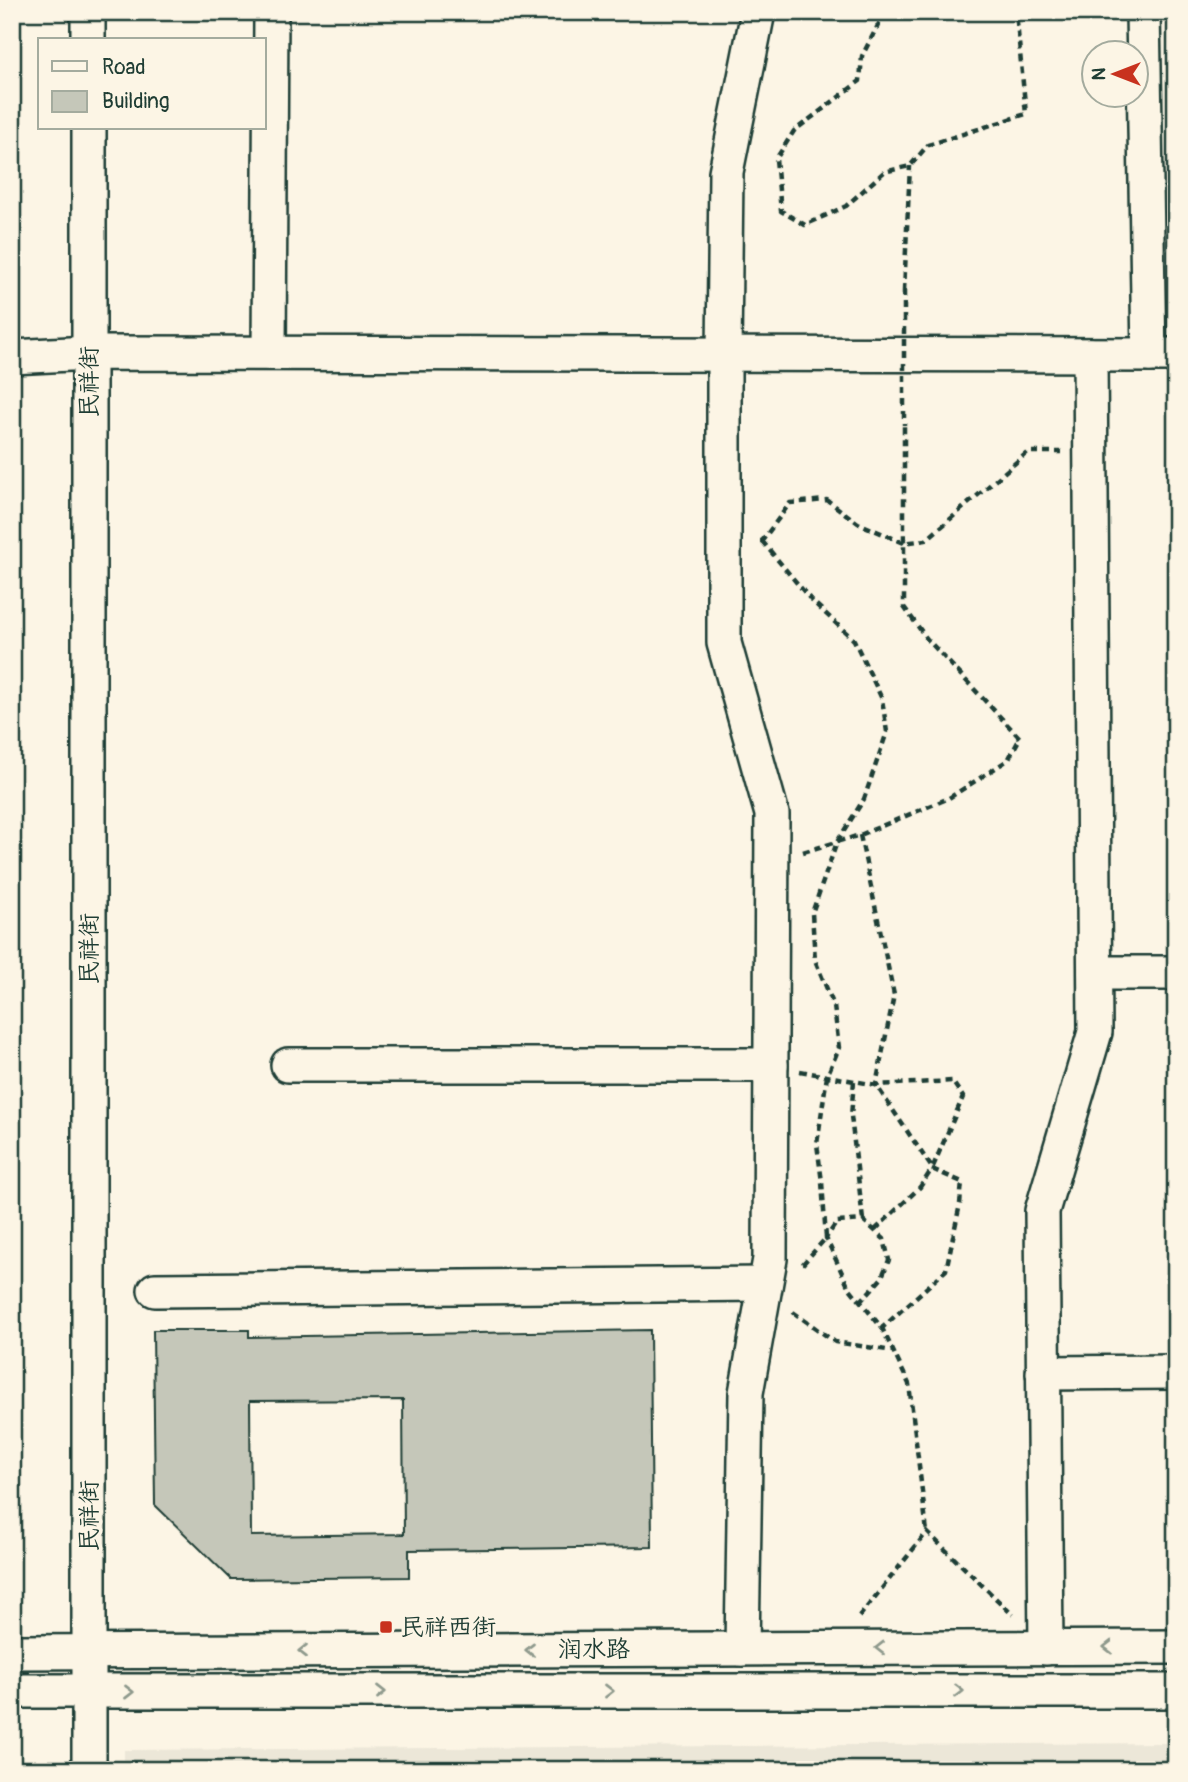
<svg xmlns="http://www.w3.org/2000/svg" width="1188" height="1782" font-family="Pangolin,'LXGW WenKai TC',sans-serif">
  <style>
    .built { fill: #ece7d8 }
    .building { fill: #c5c7b9; stroke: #1f3d34; stroke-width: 2; fill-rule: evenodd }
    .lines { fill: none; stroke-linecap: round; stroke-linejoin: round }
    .minor-casing { stroke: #1f3d34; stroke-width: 38 }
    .path { stroke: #1f3d34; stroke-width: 4.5; stroke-dasharray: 7 5; stroke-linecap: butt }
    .minor { stroke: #fcf5e5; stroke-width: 33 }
    .path-bridge { stroke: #1f3d34; stroke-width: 4.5; stroke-dasharray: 7 5; stroke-linecap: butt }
    .oneway { stroke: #8e998c }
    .poi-dot { fill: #c8321e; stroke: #fcf5e5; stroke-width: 2.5 }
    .labels { text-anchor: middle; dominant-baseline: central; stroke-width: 7; stroke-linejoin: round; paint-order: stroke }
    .street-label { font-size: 24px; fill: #1f3d34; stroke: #fcf5e5 }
    .poi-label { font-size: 24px; fill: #1f3d34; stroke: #fcf5e5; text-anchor: start }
  </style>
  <rect width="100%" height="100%" fill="#fcf5e5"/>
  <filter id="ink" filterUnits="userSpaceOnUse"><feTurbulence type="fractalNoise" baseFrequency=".0143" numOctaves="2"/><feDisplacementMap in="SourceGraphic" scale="14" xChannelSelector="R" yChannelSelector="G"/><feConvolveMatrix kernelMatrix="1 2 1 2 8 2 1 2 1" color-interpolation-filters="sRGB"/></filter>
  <g filter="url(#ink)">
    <polygon class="built" points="1176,1743 1176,1770 124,1770 124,1750"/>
    <path class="building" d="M153,1330H249V1337L650,1330L652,1547L409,1550V1577L231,1579L155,1505ZM403,1400L404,1534L251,1536L250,1401Z"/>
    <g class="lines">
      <g class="minor-casing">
        <g id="minor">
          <polyline points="88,12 88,40"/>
          <polyline points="1143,12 1149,355"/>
          <polyline points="89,128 89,1770"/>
          <polyline points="269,353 271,12"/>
          <polyline points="12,357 89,353 1176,355"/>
          <polyline points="1095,973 1176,973"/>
          <polyline points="288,1065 771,1065"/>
          <polyline points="155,1290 765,1284"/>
          <polyline points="1043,1373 1176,1372"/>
          <polyline points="1046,1648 1042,1211 1095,1032 1090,355"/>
          <polyline points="742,1649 746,1393 770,1259 772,814 724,643 724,354 726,172 758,12"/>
          <polyline points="12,1652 1176,1647"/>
          <polyline points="12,1691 1176,1691"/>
        </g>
      </g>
      <g class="path">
        <polyline points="885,12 862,56 860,81 794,131 776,159 781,211 805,225 846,206 884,172 910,166 928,145 1026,114 1016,12"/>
        <polyline points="904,291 910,166"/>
        <polyline points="760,541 762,541 790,503 827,500 858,523 904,543 926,540 1028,452 1062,452"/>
        <polyline points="762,541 811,600 854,640 882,699 887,732 864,799 837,842 812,913 815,960 834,1006 839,1048 827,1076 817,1144 822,1182 826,1238 801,1266"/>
        <polyline points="860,835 894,995 876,1085 952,1081 963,1097 932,1169"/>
        <polyline points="803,852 860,835 949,798 1008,760 1020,738 927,639 904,607 904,425"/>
        <polyline points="800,1071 876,1085 932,1168"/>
        <polyline points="854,1081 851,1116 863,1220"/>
        <polyline points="875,1230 920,1187 932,1169 962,1182 960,1204 946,1270 882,1328"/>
        <polyline points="860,1302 881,1279 889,1260 884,1239 863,1220 837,1222 826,1238 848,1286 882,1328 909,1384 927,1532"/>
        <polyline points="793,1312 835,1342 893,1351"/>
        <polyline points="859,1617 927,1532 1013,1615"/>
      </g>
      <use href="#minor" class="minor"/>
      <polyline class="path-bridge" points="904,291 904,425"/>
    </g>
    <defs><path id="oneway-chevron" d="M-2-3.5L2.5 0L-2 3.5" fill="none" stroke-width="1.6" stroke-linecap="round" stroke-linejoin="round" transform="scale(1.75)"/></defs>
    <g class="oneway">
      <use href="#oneway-chevron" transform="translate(1108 1647) rotate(180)"/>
      <use href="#oneway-chevron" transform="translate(880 1648) rotate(180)"/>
      <use href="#oneway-chevron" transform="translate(530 1650) rotate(180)"/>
      <use href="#oneway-chevron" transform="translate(303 1651) rotate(180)"/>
      <use href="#oneway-chevron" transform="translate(609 1691)"/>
      <use href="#oneway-chevron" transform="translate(959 1691)"/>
      <use href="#oneway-chevron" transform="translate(129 1692)"/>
      <use href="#oneway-chevron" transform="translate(381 1692)"/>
    </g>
  </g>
  <rect class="poi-dot" x="379" y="1620" width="14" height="14" rx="3.5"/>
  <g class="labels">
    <g class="street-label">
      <text transform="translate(89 382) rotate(-90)">民祥街</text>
      <text transform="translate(89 949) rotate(-90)">民祥街</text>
      <text transform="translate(89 1516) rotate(-90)">民祥街</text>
      <text x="594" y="1649">润水路</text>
    </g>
    <g class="poi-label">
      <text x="400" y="1627">民祥西街</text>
    </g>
  </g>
  <rect width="1188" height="1782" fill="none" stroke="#fcf5e5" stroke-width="42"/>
  <rect x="21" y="21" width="1146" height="1740" fill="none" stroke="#1f3d34" stroke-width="2.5" filter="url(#ink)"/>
  <rect x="38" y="38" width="228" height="91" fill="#fcf5e5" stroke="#a4ab9e" stroke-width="2"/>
  <rect x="52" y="61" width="35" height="10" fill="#fcf5e5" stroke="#a4ab9e" stroke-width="2"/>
  <text x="102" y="74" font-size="21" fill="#1f3d34">Road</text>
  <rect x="52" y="91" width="35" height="21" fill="#c5c7b9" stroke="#a4ab9e" stroke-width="2"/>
  <text x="102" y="108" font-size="21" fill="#1f3d34">Building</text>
  <g transform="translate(1115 74) rotate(270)"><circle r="33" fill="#fcf5e5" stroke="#a4ab9e" stroke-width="2"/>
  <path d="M0-5L12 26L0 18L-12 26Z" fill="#c8321e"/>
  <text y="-10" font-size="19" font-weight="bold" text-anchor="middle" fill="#1f3d34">N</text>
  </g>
</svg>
